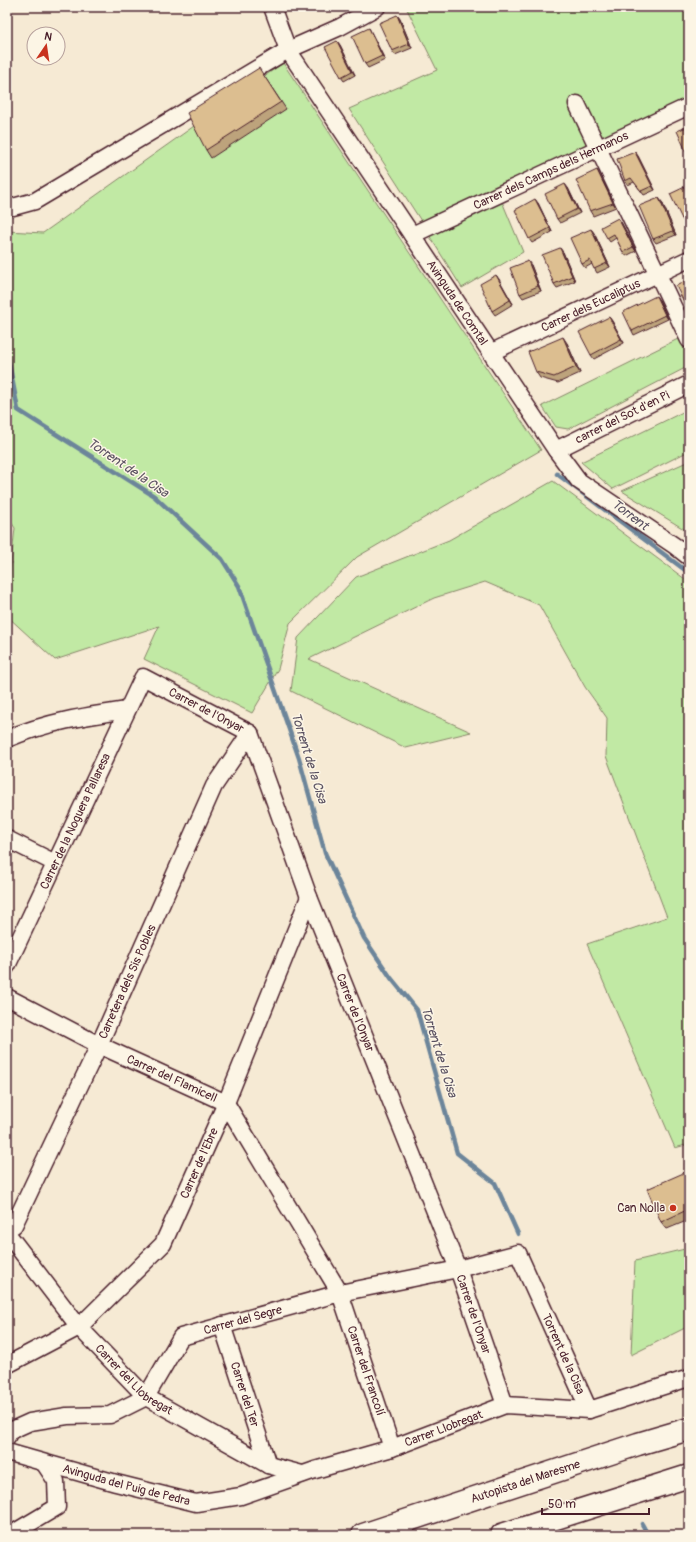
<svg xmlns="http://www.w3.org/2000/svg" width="696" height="1542" font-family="Pangolin,sans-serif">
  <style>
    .green { fill: #c1e9a4; stroke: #868468 }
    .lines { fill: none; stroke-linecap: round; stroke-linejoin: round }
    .stream { stroke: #6c859a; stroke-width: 4.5 }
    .street-casing { stroke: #4a1f2b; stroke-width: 19 }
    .highway-casing { stroke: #4a1f2b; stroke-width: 25 }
    .street { stroke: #fcf5e5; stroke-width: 16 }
    .highway { stroke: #fcf5e5; stroke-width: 22 }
    .wall { fill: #bda37c; stroke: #4a1f2b }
    .shaded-wall { fill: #9a8565; stroke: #4a1f2b }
    .building { fill: #dcbe90; stroke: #4a1f2b }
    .poi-dot { fill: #c8321e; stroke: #fcf5e5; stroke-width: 1.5 }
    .labels { text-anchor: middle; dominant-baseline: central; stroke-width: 3; stroke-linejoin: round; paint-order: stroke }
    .street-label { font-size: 12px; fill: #4a1f2b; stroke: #fcf5e5 }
    .poi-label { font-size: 12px; fill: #4a1f2b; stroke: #fcf5e5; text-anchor: end }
    .water-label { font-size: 13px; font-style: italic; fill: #5b5262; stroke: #fcf5e5 }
  </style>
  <rect width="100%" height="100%" fill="#f6ead4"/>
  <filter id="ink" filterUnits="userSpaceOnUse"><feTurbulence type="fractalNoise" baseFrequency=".025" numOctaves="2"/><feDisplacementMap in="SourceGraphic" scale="8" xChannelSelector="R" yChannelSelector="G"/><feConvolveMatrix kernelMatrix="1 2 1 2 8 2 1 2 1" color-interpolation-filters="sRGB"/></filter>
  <g filter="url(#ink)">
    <g class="green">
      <polygon points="406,7 468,7 469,11 480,7 689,7 689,98 423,224 349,109 437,70"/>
      <polygon points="283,63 541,450 357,557 290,623 278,669 252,713 144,659 159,626 55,660 7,616 7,599 15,528 7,516 7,231 43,233"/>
      <polygon points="501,199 523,252 462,288 427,232"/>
      <polygon points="682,337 689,351 689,366 568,429 556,427 542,406"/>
      <polygon points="689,409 689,451 613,489 581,462"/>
      <polygon points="689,461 689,530 687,531 622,491"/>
      <polygon points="553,481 689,582 689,1144 675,1148 587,944 667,917 606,756 607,718 585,687 539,605 485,582 434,598 309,659 471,732 406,748 291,691 298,638 356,577 449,540"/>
      <polygon points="689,1248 689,1326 631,1355 635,1261"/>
    </g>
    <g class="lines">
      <g class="stream">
        <polyline points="7,352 18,410 154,496 222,559 239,586 299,758 325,853 364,938 391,978 417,1010 457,1153 495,1183 518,1234"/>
        <polyline points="557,474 689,573"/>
        <polyline points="642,1524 648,1535"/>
      </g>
      <g class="street-casing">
        <g id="street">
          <path id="s1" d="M272,7L288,50L556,450L579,481L675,546L689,557"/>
          <polyline points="577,104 689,340"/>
          <polyline points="7,206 13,207 35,201 288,50 340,27 377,7"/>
          <path id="s2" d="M412,235L689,106"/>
          <path id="s3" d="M492,352L689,259"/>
          <path id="s4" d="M556,450L689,384"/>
          <path d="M7,739C46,722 86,716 127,710"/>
          <polyline points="7,839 55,863"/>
          <path id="s5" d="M7,966L143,677L250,733L309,897L458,1269L505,1405"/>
          <path id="s6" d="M7,997L99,1045L226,1103L340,1293L392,1448"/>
          <path id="s7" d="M7,1230L14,1225L99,1045L214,786L250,733"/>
          <path id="s8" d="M7,1233L79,1327L146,1397L268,1465L302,1474"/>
          <path id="s9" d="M222,1325L268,1465"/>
          <path id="s10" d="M7,1365L79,1327L163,1244L226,1103L309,897"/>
          <path id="s11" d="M7,1437L10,1431L30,1422L67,1416L110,1415L146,1397L181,1337L340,1293L458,1269L518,1253L589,1410"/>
          <path id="s12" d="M7,1452L116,1483L196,1503L241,1496L315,1470L392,1448L505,1405L589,1410L689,1378"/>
          <polyline points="10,1535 57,1507 56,1481 44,1463"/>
        </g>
      </g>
      <g class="highway-casing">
        <g id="highway">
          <path id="s13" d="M363,1535L638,1444L689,1429"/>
          <polyline points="502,1535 689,1476"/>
        </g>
      </g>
      <use href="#street" class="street"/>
      <use href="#highway" class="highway"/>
    </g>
    <g class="wall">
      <polygon points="397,15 400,19 412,48 395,55 392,51"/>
      <polygon points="371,32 385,60 368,68 365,64"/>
      <polygon points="337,41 340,45 355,75 344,81 341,77"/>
      <polygon points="264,76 286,109 211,158 206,150"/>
      <polygon points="635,152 638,156 655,190 644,195 634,182 628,185 625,181"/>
      <polygon points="597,170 599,174 616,207 593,216 590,211"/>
      <polygon points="689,185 689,221 685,223 682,219"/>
      <polygon points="568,188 580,213 560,223 557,219"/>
      <polygon points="662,202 676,235 656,243 653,239"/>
      <polygon points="538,203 552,232 532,243 529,239"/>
      <polygon points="621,222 636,251 626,256 623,252 616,238 610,242 607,238"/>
      <polygon points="591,229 594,233 610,267 597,273 592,264 585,268 582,264"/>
      <polygon points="563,252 575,281 557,288 554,284"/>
      <polygon points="531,265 541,291 523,298 520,294"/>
      <polygon points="496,275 513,304 495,315 492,311"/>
      <polygon points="659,300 668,319 634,335 632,331"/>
      <polygon points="609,317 612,321 624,343 594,359 591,355"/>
      <polygon points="567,343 580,373 558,383 540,378 536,372"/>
      <polygon points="689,1162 689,1220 667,1229 661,1222 688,1171"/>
    </g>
    <g class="shaded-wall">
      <polygon points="397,15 400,19 412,48 409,44"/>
      <polygon points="369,28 385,60 382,56"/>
      <polygon points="337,41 340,45 355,75 352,71"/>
      <polygon points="635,152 638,156 655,190 652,186"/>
      <polygon points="597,170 599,174 616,207 613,203"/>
      <polygon points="565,184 568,188 580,213 577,209"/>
      <polygon points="659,198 662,202 676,235 673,231"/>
      <polygon points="535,199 538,203 552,232 550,228"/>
      <polygon points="618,218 621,222 636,251 633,247"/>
      <polygon points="591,229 594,233 610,267 607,263"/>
      <polygon points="560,248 563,252 575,281 572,276"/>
      <polygon points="528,261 531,265 541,291 538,286"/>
      <polygon points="496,275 499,279 513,304 510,300"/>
      <polygon points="656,296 659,300 668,319 665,315"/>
      <polygon points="609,317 612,321 624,343 621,339"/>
      <polygon points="563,337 567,343 580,373 576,367"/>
    </g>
    <g class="building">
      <polygon points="397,15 409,44 392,51 379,23"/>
      <polygon points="369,28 382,56 365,64 352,36"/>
      <polygon points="337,41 352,71 341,77 325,47"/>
      <polygon points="259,68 281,102 206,150 187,113"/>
      <polygon points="689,126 689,158 677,131"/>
      <polygon points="635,152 652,186 641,191 631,178 625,181 617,159"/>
      <polygon points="597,170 613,203 590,211 576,180"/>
      <polygon points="565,184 577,209 557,219 545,194"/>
      <polygon points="689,185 689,215 682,219 670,194"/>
      <polygon points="659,198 673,231 653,239 639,206"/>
      <polygon points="535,199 550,228 529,239 515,210"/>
      <polygon points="618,218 633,247 623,252 614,234 607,238 601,227"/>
      <polygon points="591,229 607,263 594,269 590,260 582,264 570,238"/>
      <polygon points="560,248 572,276 554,284 542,255"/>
      <polygon points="528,261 538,286 520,294 510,268"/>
      <polygon points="496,275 510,300 492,311 480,284"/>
      <polygon points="689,279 689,309 688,310 676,286"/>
      <polygon points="656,296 665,315 632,331 623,312"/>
      <polygon points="609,317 621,339 591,355 579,332"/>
      <polygon points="563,337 576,367 554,377 536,372 528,352"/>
      <polygon points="689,1162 689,1209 661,1222 647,1189 688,1171 685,1164"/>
    </g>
  </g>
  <circle class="poi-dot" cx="673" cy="1208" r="4"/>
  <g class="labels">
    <g class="street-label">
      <text stroke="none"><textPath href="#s2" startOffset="153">Carrer dels Camps dels Hermanos</textPath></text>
      <text stroke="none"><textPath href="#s1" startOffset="350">Avinguda de Comtal</textPath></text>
      <text stroke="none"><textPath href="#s3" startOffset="109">Carrer dels Eucaliptus</textPath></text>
      <text stroke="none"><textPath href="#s4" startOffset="74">carrer del Sot d'en Pi</textPath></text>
      <text stroke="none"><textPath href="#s5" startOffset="391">Carrer de l'Onyar</textPath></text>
      <text stroke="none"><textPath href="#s5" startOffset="160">Carrer de la Noguera Pallaresa</textPath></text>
      <text stroke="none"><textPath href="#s7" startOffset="277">Carretera dels Sis Pobles</textPath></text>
      <text stroke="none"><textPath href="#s5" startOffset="739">Carrer de l'Onyar</textPath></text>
      <text stroke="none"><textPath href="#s6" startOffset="184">Carrer del Flamicell</textPath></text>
      <text stroke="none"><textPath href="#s10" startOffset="288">Carrer de l'Ebre</textPath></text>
      <text stroke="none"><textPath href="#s5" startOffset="1063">Carrer de l'Onyar</textPath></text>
      <text stroke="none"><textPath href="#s11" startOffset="283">Carrer del Segre</textPath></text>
      <text stroke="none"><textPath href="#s11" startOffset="677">Torrent de la Cisa</textPath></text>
      <text stroke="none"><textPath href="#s6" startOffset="547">Carrer del Francolí</textPath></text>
      <text stroke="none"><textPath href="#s8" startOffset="195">Carrer del Llobregat</textPath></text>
      <text stroke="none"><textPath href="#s9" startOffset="73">Carrer del Ter</textPath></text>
      <text stroke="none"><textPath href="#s12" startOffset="455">Carrer Llobregat</textPath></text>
      <text stroke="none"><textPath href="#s13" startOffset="171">Autopista del Maresme</textPath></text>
      <text stroke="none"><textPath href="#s12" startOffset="124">Avinguda del Puig de Pedra</textPath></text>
    </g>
    <g class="poi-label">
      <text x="665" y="1208">Can Nolla</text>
    </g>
    <g class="water-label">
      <text transform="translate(128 468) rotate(34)">Torrent de la Cisa</text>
      <text transform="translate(630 515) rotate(37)">Torrent</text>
      <text transform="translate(309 758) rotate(73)">Torrent de la Cisa</text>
      <text transform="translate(439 1052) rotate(73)">Torrent de la Cisa</text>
    </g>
  </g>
  <rect width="696" height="1542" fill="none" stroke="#fcf5e5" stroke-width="24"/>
  <rect x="12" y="12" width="672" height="1518" fill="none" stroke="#4a1f2b" stroke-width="1.5" filter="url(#ink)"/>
  <g transform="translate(46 46) rotate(13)"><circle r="19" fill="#fcf5e5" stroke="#b59f9b"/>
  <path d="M0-3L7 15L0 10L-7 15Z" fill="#c8321e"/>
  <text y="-6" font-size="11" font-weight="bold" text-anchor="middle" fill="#4a1f2b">N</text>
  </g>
  <path d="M542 1508v6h107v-6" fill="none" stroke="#4a1f2b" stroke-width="2"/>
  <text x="548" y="1508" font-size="12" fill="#4a1f2b" stroke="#fcf5e5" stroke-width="3" paint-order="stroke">50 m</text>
</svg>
